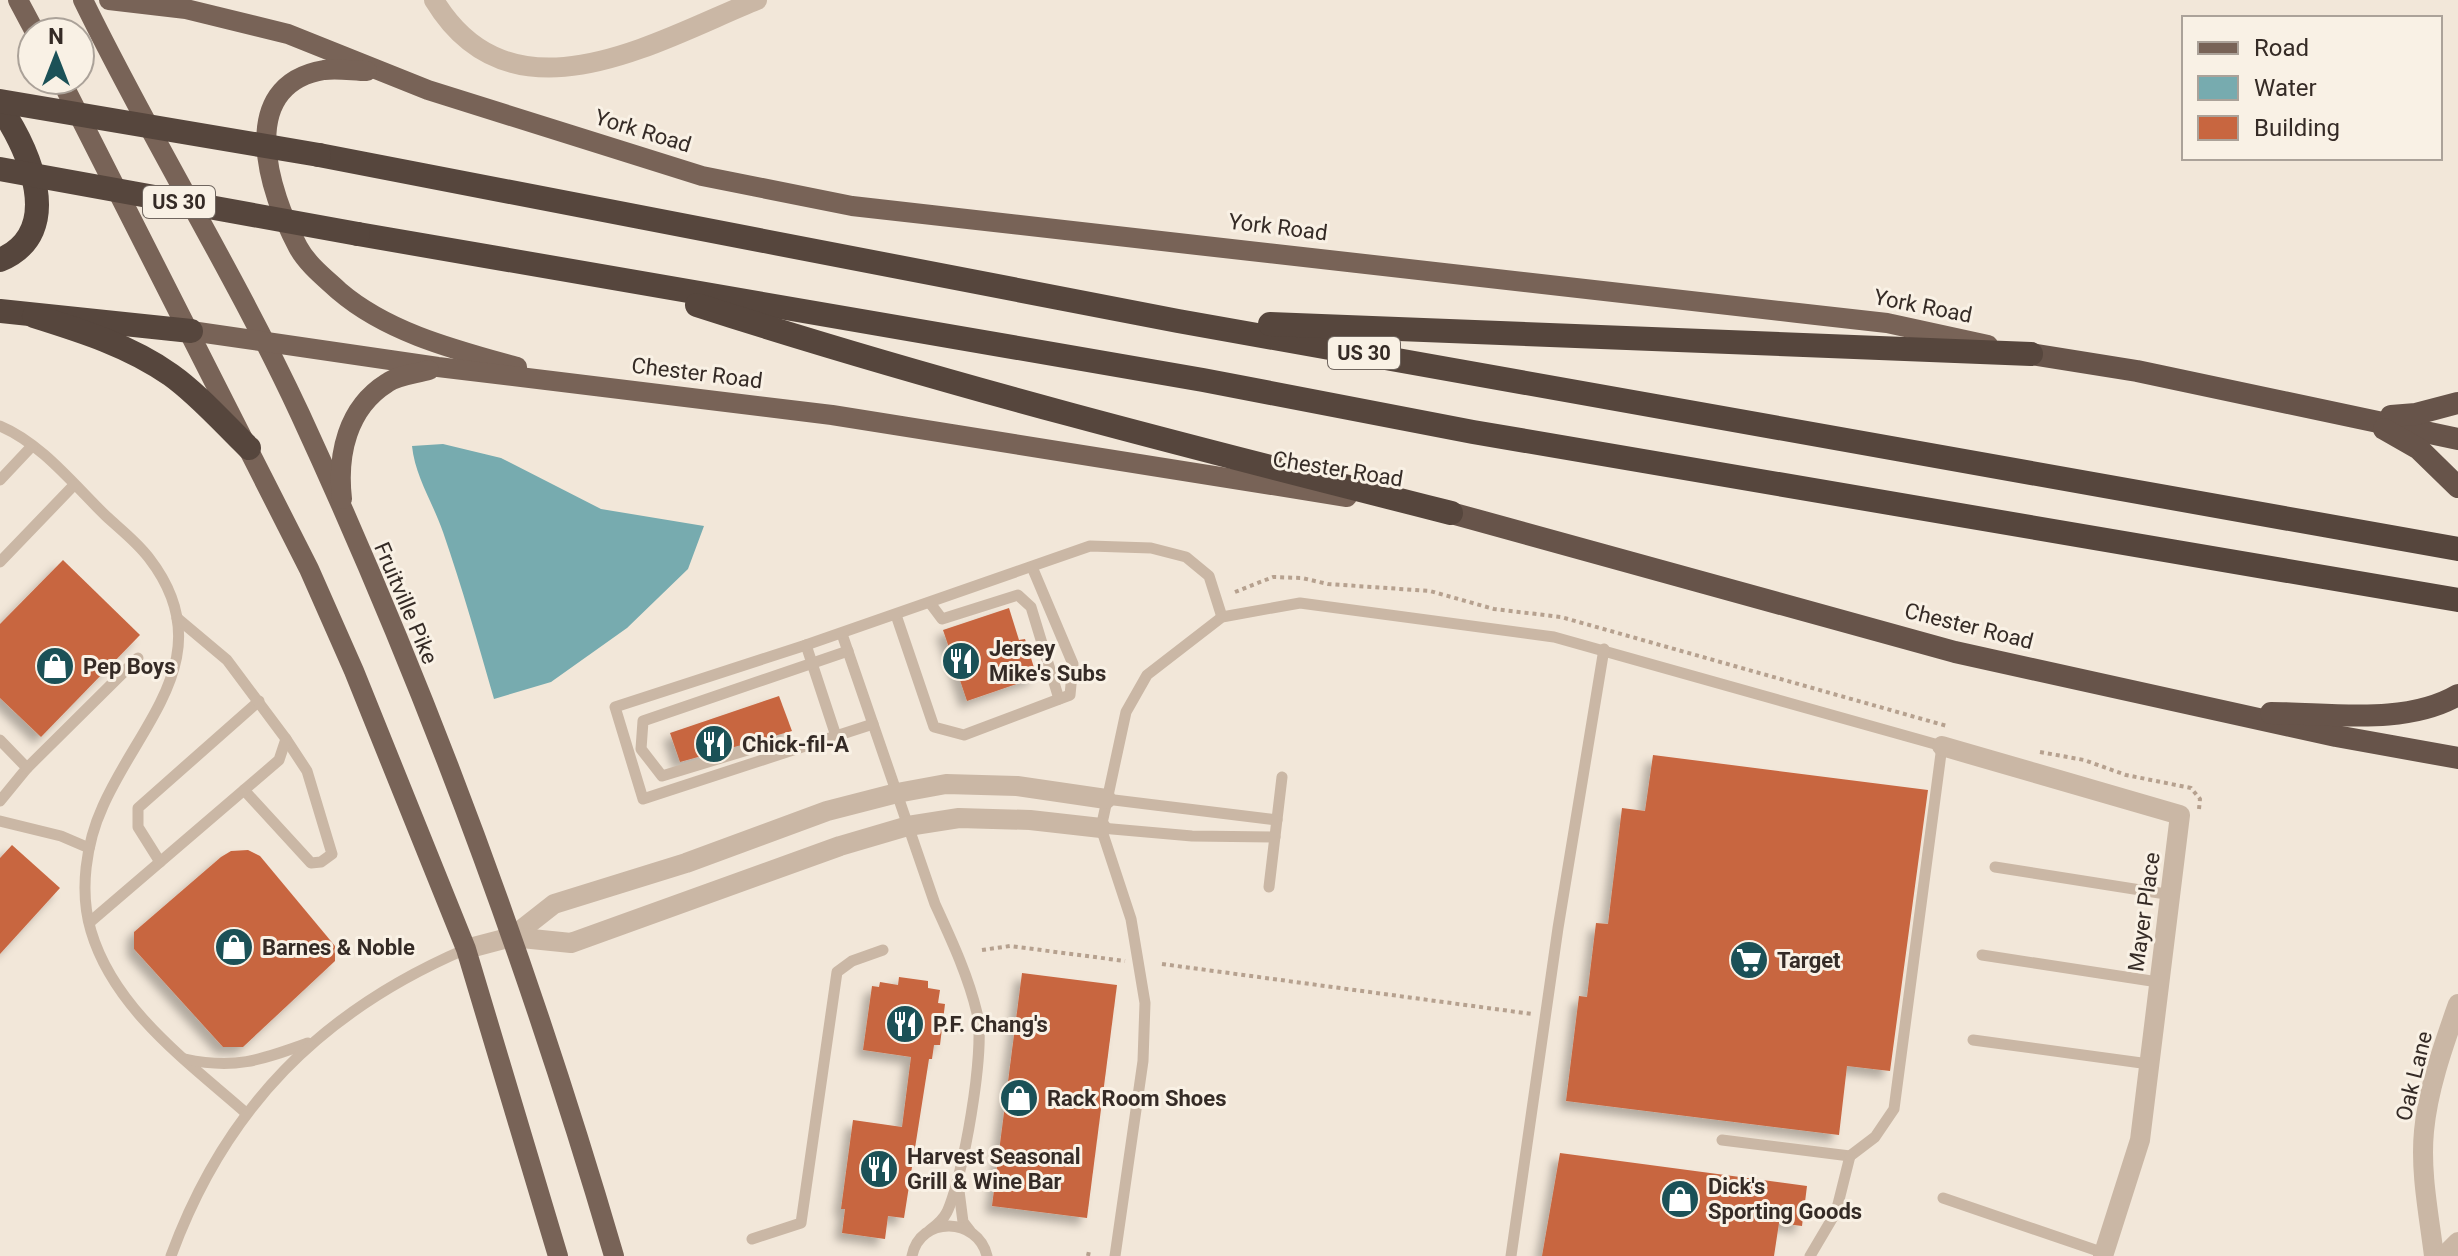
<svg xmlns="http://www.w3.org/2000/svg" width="2458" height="1256" font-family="Roboto,sans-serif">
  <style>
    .water { fill: #77abaf }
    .building { fill: #c86640; filter: url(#shadow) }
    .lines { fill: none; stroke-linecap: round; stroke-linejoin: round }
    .path { stroke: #b6a18f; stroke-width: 4; stroke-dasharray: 4 4; stroke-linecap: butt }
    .service { stroke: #cab7a5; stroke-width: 11 }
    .minor { stroke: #cab7a5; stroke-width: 20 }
    .primary { stroke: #786357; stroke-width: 20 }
    .trunk { stroke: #67544a; stroke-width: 22 }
    .motorway { stroke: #56463d; stroke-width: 24 }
    .motorway-bridge { stroke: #56463d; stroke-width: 24 }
    .labels { text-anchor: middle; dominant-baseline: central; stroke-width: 6; stroke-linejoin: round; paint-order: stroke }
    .shield { fill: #f9f1e5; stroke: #70665f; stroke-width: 2 }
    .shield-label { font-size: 20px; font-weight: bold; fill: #352b26 }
    .street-label { font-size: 22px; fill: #352b26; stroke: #f9f1e5 }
    .poi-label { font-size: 22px; font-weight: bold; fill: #352b26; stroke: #f9f1e5; text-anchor: start }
  </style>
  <defs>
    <filter id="shadow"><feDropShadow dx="-7" dy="7" stdDeviation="4" flood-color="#0004"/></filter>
  </defs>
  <rect width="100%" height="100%" fill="#f2e7d9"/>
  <path class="water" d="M443,444L501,458L601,509L704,526L688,569L627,628L551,682L494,699C478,643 462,587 443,532C433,503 415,476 412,446Z"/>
  <g class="building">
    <polygon points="63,560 140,635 41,737 0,698 0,624"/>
    <polygon points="1009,608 1019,640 1025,639 1037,677 967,701 943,630"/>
    <polygon points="779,696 792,731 680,762 670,733"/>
    <polygon points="1653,755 1928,790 1890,1071 1847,1066 1839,1135 1566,1101 1579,996 1587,997 1596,923 1608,924 1622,808 1645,811"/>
    <polygon points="12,845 60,888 0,954 0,858"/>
    <polygon points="248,850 260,856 335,946 335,961 243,1047 223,1047 134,949 134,932 221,857 231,851"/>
    <polygon points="1022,973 1117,985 1087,1218 992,1206"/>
    <polygon points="899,977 928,981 928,988 940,990 938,1003 945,1004 940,1045 934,1045 932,1059 929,1059 904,1218 888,1216 885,1239 842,1233 845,1209 841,1209 853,1120 902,1127 911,1057 863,1050 872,986 879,987 880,982 898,985"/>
    <polygon points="1560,1153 1807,1186 1802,1226 1779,1223 1774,1256 1542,1256"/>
  </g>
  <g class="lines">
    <g class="path">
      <polyline points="1235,592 1273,577 1302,578 1328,584 1430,591 1494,609 1561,617 1947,726"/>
      <polyline points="2040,752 2084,760 2126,775 2191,788 2200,799 2199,809"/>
      <polyline points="982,950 1010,946 1125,961"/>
      <polyline points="1162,964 1532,1014"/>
      <polyline points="1088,1256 1089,1251"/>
    </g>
    <g class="service">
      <path d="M0,426C41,443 74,485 106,516C120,529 137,542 149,558C223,654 140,722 103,806C86,843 79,891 91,931C114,1009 188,1062 246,1113"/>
      <polyline points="0,480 32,446"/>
      <polyline points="0,562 74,485"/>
      <polyline points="930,603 942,619 1018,595 1031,607 1059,699"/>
      <polyline points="896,615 934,727 964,735 1070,695 1073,664 1032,567"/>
      <path d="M842,634L935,904C951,939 968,975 977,1013C986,1049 963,1178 947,1212C943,1220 937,1225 930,1230"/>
      <polygon points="806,645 836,736 643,799 615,707"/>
      <polyline points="806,645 1090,546 1151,548 1186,557 1209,576 1222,617"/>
      <polyline points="836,736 873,724"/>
      <polyline points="0,740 27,768 0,801"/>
      <polyline points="796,745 767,744 662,776 641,749 643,721 848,651"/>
      <polyline points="27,768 138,658"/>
      <polyline points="244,790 311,863 321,862 332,854 307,771 286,739"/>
      <polyline points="1106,799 1277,820"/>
      <polyline points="0,821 61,836 89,848"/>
      <polyline points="1101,828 1192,836 1275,837"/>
      <polyline points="160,862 138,827 138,808 259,701"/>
      <polyline points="1995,867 2172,895"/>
      <polyline points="1269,887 1282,777"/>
      <polyline points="90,922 279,760 286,739 227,660 177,618"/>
      <polyline points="1982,955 2158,982"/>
      <polyline points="1973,1040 2149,1064"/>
      <path d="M185,1059C235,1070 261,1060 308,1043"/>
      <polyline points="1722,1140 1850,1156 1836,1212 1810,1256"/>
      <polyline points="958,1183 963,1222 970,1231"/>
      <polyline points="1943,1198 2104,1253"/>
      <polyline points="752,1239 801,1223 837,972 852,961 883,950"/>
      <path d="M171,1256C225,1108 321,1011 466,949"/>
      <path d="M912,1256C920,1215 978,1217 987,1256"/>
      <polyline points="1115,1256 1143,1061 1145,1003 1131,919 1101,828 1126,712 1147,675 1222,617 1300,603 1554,637 1942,746 1894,1109 1875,1137 1850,1156"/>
      <polyline points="1511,1256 1558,928 1604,649"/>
    </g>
    <g class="minor">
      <path d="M434,0C512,129 656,41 757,0"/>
      <polyline points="1942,746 2180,815 2140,1140 2103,1256"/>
      <polyline points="512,937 554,904 686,863 827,811 897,793 946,784 1017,786 1106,799"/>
      <polyline points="466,949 512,937 571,943 840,846 908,826 959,818 1030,820 1101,828"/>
      <path d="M2434,1256C2429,1215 2420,1172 2424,1131C2428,1088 2444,1044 2458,1004"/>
      <polyline points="2444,1256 2458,1242"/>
    </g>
    <g class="primary">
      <polyline points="18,0 35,32"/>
      <path d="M83,0C151,140 234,272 300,414C425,685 530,969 614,1256"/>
      <polyline points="109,0 186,9 288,34 428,90 702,176 852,206 1798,313 1887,323 1988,345"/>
      <path d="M367,71C354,71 338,68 324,70C234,85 269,193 298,247C307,264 325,278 339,291C388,333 456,350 517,367"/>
      <polyline points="61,80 309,569 354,671 466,949 558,1256"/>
      <polyline points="191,331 438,367 832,415 1347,497"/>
      <path d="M342,499C337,455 347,408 387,383C398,375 416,374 429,370"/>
    </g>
    <g class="trunk">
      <polyline points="2031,354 2137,371 2458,439"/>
      <polyline points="2391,416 2416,414 2458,403"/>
      <polyline points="2384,429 2419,449 2458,487"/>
      <polyline points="1451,513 1955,652 2336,736 2458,758"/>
      <path d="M2271,713C2330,713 2405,726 2458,695"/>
    </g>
    <g class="motorway">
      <path d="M0,107C28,149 67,232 0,260"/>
      <polyline points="319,155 1178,321 2458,549"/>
      <polyline points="358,234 1203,380 1473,432 2458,600"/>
      <path d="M697,305C945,385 1198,449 1451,513"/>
      <polyline points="0,311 191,331"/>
      <path d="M34,316C82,331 130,346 171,375C199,395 224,424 249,448"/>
      <polyline points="1270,324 2031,354"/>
    </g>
    <g class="motorway-bridge">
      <polyline points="0,101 319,155"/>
      <polyline points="0,169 358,234"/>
    </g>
  </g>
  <defs>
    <g id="restaurant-disc" transform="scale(2)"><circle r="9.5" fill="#1b5157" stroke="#f9f1e5"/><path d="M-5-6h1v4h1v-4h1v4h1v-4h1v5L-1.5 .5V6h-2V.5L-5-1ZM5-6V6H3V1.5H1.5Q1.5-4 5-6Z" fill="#fff"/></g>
    <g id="shop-disc" transform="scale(2)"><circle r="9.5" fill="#1b5157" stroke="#f9f1e5"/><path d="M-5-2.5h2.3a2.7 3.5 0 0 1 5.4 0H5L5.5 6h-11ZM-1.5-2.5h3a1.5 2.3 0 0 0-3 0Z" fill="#fff"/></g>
    <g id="supermarket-disc" transform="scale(2)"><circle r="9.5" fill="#1b5157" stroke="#f9f1e5"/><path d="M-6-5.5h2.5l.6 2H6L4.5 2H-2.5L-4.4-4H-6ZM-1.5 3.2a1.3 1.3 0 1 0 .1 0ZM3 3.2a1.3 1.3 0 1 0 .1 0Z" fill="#fff"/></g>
  </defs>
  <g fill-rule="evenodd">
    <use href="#restaurant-disc" x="961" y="661"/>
    <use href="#shop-disc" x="55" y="666"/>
    <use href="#restaurant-disc" x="714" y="744"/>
    <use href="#shop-disc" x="234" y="947"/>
    <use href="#supermarket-disc" x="1749" y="960"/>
    <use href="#restaurant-disc" x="905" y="1024"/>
    <use href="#shop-disc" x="1019" y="1098"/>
    <use href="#restaurant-disc" x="879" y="1169"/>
    <use href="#shop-disc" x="1680" y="1199"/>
  </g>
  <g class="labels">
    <g class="shield">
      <rect x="143" y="186" width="72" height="32" rx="6"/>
      <rect x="1328" y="337" width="72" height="32" rx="6"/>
    </g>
    <g class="shield-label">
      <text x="179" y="202">US 30</text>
      <text x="1364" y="353">US 30</text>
    </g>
    <g class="street-label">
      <text transform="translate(643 131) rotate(17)">York Road</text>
      <text transform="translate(1278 227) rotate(7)">York Road</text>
      <text transform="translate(1923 306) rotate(11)">York Road</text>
      <text transform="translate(697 373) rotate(7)">Chester Road</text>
      <text transform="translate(1338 469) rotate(9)">Chester Road</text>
      <text transform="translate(406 603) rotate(67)">Fruitville Pike</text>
      <text transform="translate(1969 626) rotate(14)">Chester Road</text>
      <text transform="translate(2144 912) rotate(-82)">Mayer Place</text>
      <text transform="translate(2414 1076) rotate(-76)">Oak Lane</text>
    </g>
    <g class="poi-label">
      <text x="989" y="648">Jersey<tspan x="989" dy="25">Mike's Subs</tspan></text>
      <text x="83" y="666">Pep Boys</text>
      <text x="742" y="744">Chick-fil-A</text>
      <text x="262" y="947">Barnes &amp; Noble</text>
      <text x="1777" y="960">Target</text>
      <text x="933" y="1024">P.F. Chang's</text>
      <text x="1047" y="1098">Rack Room Shoes</text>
      <text x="907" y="1156">Harvest Seasonal<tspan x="907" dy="25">Grill &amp; Wine Bar</tspan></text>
      <text x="1708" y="1186">Dick's<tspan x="1708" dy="25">Sporting Goods</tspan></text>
    </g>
  </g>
  <rect x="2182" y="16" width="260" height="144" fill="#f9f1e5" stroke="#aba299" stroke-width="2"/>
  <rect x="2198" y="42" width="40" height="12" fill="#786357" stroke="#aba299" stroke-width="2"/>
  <text x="2254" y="56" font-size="24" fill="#352b26">Road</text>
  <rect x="2198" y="76" width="40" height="24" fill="#77abaf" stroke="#aba299" stroke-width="2"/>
  <text x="2254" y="96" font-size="24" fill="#352b26">Water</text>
  <rect x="2198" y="116" width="40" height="24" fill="#c86640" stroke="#aba299" stroke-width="2"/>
  <text x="2254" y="136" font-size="24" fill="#352b26">Building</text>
  <g transform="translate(56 56)"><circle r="38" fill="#f9f1e5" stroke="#aba299" stroke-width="2"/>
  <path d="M0-6L14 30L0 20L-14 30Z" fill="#1b5157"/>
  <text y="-12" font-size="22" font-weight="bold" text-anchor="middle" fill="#352b26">N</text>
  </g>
</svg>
